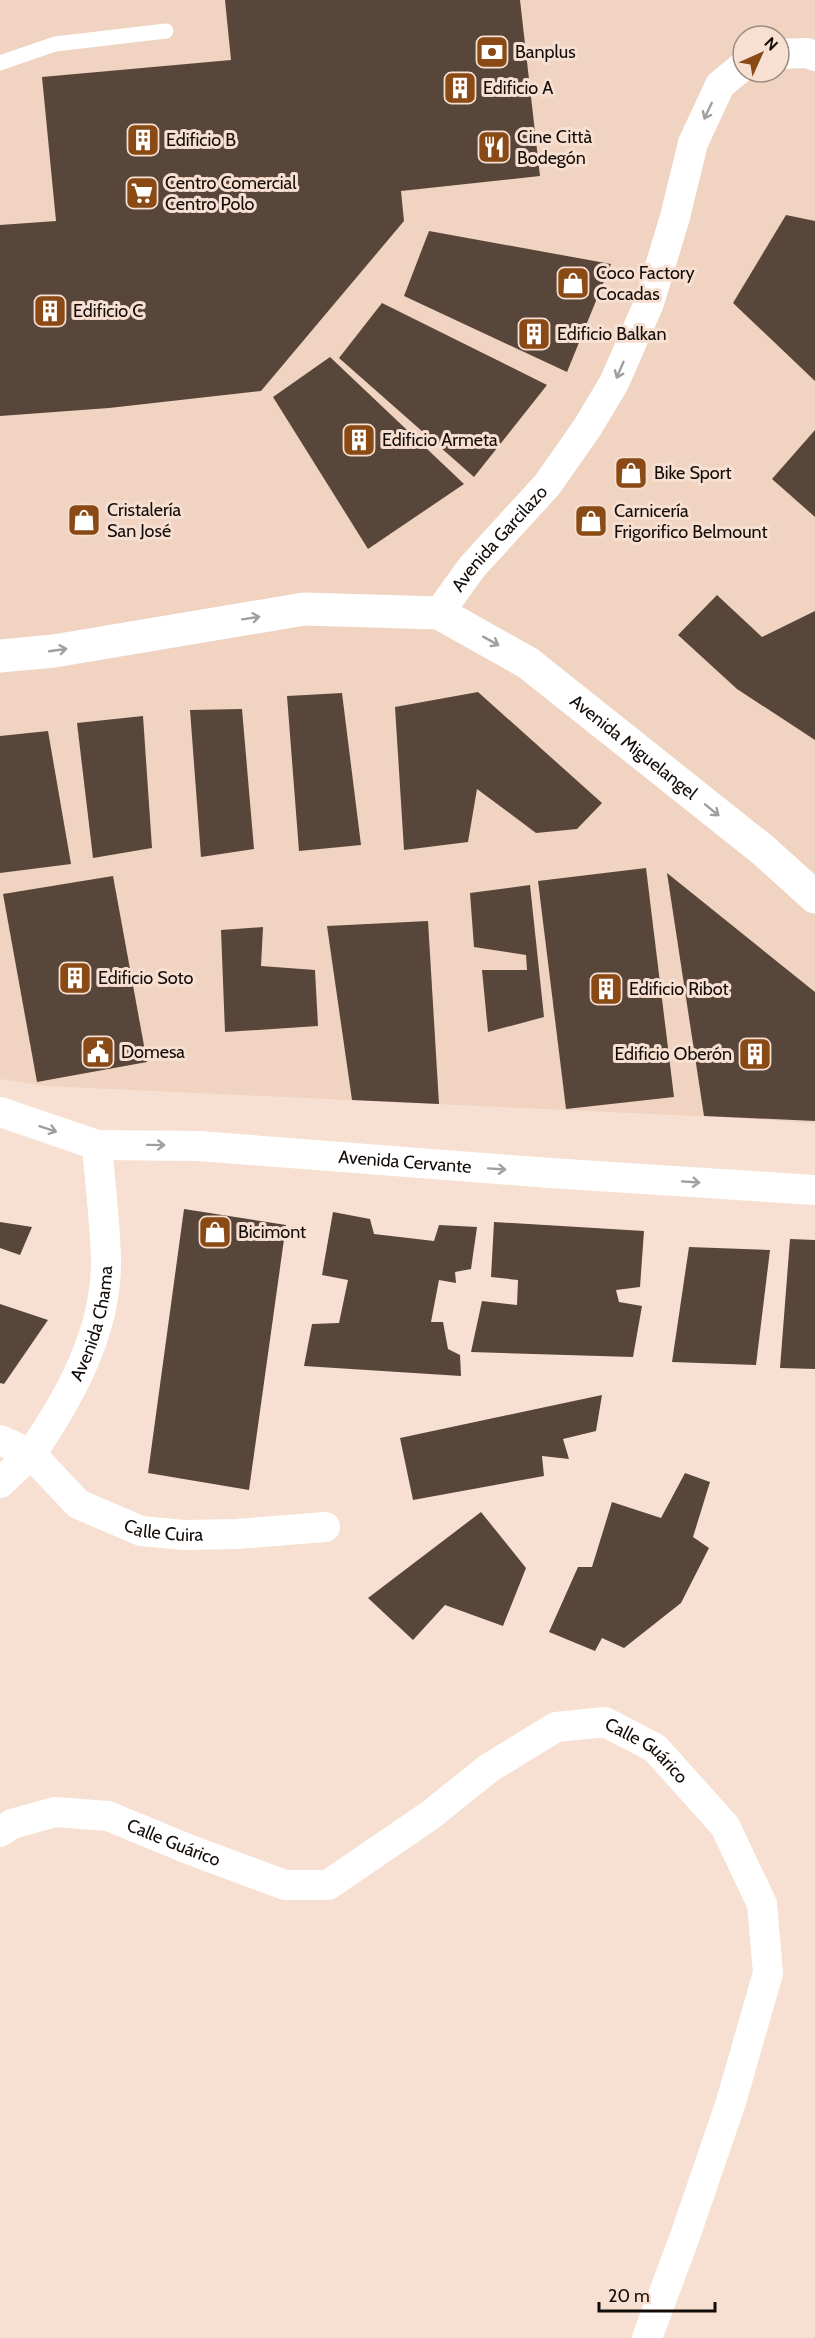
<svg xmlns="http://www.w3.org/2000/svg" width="815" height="2338" font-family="Cabin,sans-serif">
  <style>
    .built { fill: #f0d3c0; fill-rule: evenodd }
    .building { fill: #59463b }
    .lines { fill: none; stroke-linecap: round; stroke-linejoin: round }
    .lane { stroke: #fff; stroke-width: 15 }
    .street { stroke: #fff; stroke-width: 30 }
    .secondary { stroke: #fff; stroke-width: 33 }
    .oneway { stroke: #a19e9c }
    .labels { text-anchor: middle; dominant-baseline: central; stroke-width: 6; stroke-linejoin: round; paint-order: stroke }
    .poi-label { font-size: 18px; fill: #140c08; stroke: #f7e0d2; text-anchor: start }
    .street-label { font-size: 18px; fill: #140c08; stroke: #f7e0d2 }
  </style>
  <rect width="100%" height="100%" fill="#f7e0d2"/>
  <path class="built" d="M0,0H815V1124L759,1119L47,1086L0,1079ZM743,36H779V72H743Z"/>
  <g class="building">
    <polygon points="225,0 520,0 540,176 401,191 404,221 261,391 109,408 0,416 0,225 56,221 42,77 231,60"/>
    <polygon points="786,215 815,221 815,381 733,303"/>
    <polygon points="429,231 611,264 567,372 404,296"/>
    <polygon points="382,303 547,385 474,477 339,358"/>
    <polygon points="330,357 464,484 368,549 273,397"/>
    <polygon points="815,430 815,517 772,479"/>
    <polygon points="717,595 762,637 815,611 815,740 737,689 678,635"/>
    <polygon points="478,692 602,803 577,829 536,833 477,789 468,842 404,850 395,707"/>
    <polygon points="342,693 361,845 299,851 287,696"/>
    <polygon points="242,709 254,849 201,857 190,710"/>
    <polygon points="143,716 152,848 93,858 77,723"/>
    <polygon points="48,731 71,864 0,873 0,736"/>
    <polygon points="646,868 674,1097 566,1109 538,881"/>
    <polygon points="667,873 815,992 815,1121 704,1116"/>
    <polygon points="113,876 147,1062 37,1082 3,894"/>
    <polygon points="530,885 544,1017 488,1032 482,970 527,970 526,955 474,947 470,893"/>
    <polygon points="428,921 439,1104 352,1100 327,926"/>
    <polygon points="263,927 261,966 315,970 318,1026 225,1032 221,930"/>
    <polygon points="184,1209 286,1225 249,1490 148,1473"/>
    <polygon points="333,1212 370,1219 374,1234 434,1241 439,1225 477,1227 471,1269 455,1272 456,1283 439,1280 431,1322 443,1322 448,1349 460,1355 461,1376 304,1366 312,1324 339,1323 348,1280 322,1275"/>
    <polygon points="0,1222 32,1227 20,1255 0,1248"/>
    <polygon points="494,1222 644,1231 640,1287 616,1290 619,1302 642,1306 633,1357 471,1352 482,1301 517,1305 518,1280 491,1277"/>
    <polygon points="790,1239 815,1240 815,1369 780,1368"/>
    <polygon points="689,1247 770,1250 756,1365 672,1362"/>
    <polygon points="0,1304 48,1320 4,1384 0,1383"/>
    <polygon points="602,1395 596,1431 563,1439 569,1459 542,1456 544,1476 413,1500 400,1438"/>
    <polygon points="685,1473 710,1482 693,1537 709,1548 681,1603 624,1648 602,1638 595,1651 549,1632 578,1567 592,1567 612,1502 661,1518"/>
    <polygon points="481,1512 526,1568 503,1626 445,1605 413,1640 368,1598"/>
  </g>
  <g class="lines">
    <polyline class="lane" points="0,63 55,44 166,31"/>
    <g class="street">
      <polyline points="779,54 807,53 815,56"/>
      <path id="s1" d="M439,613L472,567L547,485L587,428L614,383L649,303L675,217L693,143L720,85L743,66"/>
      <path id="s2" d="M0,1112L97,1145L199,1146L550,1173L815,1190"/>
      <path id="s3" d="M0,1440L31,1454C70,1397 107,1331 106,1259C105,1221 100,1183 97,1145"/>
      <path id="s4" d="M0,1483L31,1454L78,1504L141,1531L184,1535L237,1534L325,1527"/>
      <path id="s5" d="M0,1832L12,1824L55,1812L108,1816L188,1849L285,1885H328L429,1816L489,1768L556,1727L605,1722L655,1748L725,1826L762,1904L768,1973L731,2102L684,2239L647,2338"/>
    </g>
    <path class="secondary" id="s6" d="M0,656L54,651L304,609L439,613L528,663L763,850L815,897"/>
  </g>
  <defs><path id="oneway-shaft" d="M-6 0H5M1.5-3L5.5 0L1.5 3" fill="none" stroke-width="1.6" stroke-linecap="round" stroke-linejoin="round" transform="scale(1.5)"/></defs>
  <g class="oneway">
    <use href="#oneway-shaft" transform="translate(708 111) rotate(115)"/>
    <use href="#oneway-shaft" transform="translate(620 370) rotate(113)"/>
    <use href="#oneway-shaft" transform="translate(251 618) rotate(-9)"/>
    <use href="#oneway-shaft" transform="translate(491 641) rotate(29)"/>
    <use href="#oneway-shaft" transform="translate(58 650) rotate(-8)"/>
    <use href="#oneway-shaft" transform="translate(712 810) rotate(39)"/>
    <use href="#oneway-shaft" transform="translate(48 1129) rotate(18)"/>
    <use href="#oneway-shaft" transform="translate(156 1145) rotate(1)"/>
    <use href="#oneway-shaft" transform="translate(497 1169) rotate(4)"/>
    <use href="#oneway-shaft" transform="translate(691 1182) rotate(4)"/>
  </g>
  <defs>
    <g id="bank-square" transform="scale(1.725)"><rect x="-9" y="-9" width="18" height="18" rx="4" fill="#8a4a15" stroke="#f7e0d2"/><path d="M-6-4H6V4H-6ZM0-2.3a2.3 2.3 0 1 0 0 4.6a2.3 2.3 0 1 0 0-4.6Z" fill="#fff"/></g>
    <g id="building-square" transform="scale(1.725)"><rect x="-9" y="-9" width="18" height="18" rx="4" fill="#8a4a15" stroke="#f7e0d2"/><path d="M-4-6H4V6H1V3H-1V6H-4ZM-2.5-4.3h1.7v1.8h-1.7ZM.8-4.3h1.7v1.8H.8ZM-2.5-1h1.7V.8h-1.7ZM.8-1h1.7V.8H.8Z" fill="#fff"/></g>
    <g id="restaurant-square" transform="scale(1.725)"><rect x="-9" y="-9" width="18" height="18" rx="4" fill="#8a4a15" stroke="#f7e0d2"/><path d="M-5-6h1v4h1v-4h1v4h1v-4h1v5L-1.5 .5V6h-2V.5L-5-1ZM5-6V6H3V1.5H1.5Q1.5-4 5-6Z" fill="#fff"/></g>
    <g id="supermarket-square" transform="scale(1.725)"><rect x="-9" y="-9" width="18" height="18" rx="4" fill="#8a4a15" stroke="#f7e0d2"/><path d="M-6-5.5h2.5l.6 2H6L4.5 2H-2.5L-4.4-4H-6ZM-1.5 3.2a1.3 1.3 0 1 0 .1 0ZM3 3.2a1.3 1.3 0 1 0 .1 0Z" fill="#fff"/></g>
    <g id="shop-square" transform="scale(1.725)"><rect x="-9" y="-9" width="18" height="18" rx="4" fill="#8a4a15" stroke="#f7e0d2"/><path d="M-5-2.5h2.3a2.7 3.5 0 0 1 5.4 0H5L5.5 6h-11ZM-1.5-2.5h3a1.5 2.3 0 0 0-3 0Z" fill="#fff"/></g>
    <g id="civic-square" transform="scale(1.725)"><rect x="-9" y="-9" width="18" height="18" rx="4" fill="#8a4a15" stroke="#f7e0d2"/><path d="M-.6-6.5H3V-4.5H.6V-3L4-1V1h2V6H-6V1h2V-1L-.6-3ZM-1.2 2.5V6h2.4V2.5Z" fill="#fff"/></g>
  </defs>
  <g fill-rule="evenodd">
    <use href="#bank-square" x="492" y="52"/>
    <use href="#building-square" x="460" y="88"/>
    <use href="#building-square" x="143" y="140"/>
    <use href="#restaurant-square" x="494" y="147"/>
    <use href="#supermarket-square" x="142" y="193"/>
    <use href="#shop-square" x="573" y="283"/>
    <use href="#building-square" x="50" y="311"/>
    <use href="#building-square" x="534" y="334"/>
    <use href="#building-square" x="359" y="440"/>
    <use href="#shop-square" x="631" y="473"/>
    <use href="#shop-square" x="84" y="520"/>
    <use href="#shop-square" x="591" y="521"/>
    <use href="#building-square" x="75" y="978"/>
    <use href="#building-square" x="606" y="989"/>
    <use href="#civic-square" x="98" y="1052"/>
    <use href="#building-square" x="755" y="1054"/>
    <use href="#shop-square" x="215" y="1232"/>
  </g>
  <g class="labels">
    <g class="poi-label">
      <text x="515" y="52">Banplus</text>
      <text x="483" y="88">Edificio A</text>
      <text x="517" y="137">Cine Città<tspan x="517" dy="21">Bodegón</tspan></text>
      <text x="166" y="140">Edificio B</text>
      <text x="165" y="183">Centro Comercial<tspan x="165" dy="21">Centro Polo</tspan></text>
      <text x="596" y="273">Coco Factory<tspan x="596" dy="21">Cocadas</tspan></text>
      <text x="73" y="311">Edificio C</text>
      <text x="557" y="334">Edificio Balkan</text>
      <text x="382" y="440">Edificio Armeta</text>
      <text x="654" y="473">Bike Sport</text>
      <text x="107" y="510">Cristalería<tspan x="107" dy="21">San José</tspan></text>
      <text x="614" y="511">Carnicería<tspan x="614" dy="21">Frigorifico Belmount</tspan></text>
      <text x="98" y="978">Edificio Soto</text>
      <text x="629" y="989">Edificio Ribot</text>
      <text x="121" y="1052">Domesa</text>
      <text x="732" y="1054" text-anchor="end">Edificio Oberón</text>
      <text x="238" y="1232">Bicimont</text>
    </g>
    <g class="street-label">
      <text stroke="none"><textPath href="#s1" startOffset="96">Avenida Garcilazo</textPath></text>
      <text stroke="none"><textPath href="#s6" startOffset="680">Avenida Miguelangel</textPath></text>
      <text stroke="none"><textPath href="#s2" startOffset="411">Avenida Cervante</textPath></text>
      <text stroke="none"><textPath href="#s3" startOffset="180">Avenida Chama</textPath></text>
      <text stroke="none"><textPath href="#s4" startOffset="202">Calle Cuira</textPath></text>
      <text stroke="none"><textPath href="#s5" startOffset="723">Calle Guárico</textPath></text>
      <text stroke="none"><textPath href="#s5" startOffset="183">Calle Guárico</textPath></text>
    </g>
  </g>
  <g transform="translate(761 54) rotate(45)"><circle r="28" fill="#f7e0d2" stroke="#9c8b81" stroke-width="1.5"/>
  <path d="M0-4.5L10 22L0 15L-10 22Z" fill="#8a4a15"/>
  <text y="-9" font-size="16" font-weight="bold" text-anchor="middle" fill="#140c08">N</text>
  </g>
  <path d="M599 2302v9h116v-9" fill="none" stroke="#140c08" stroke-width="3"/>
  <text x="608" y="2302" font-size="18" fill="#140c08" stroke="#f7e0d2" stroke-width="4.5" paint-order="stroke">20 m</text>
</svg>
